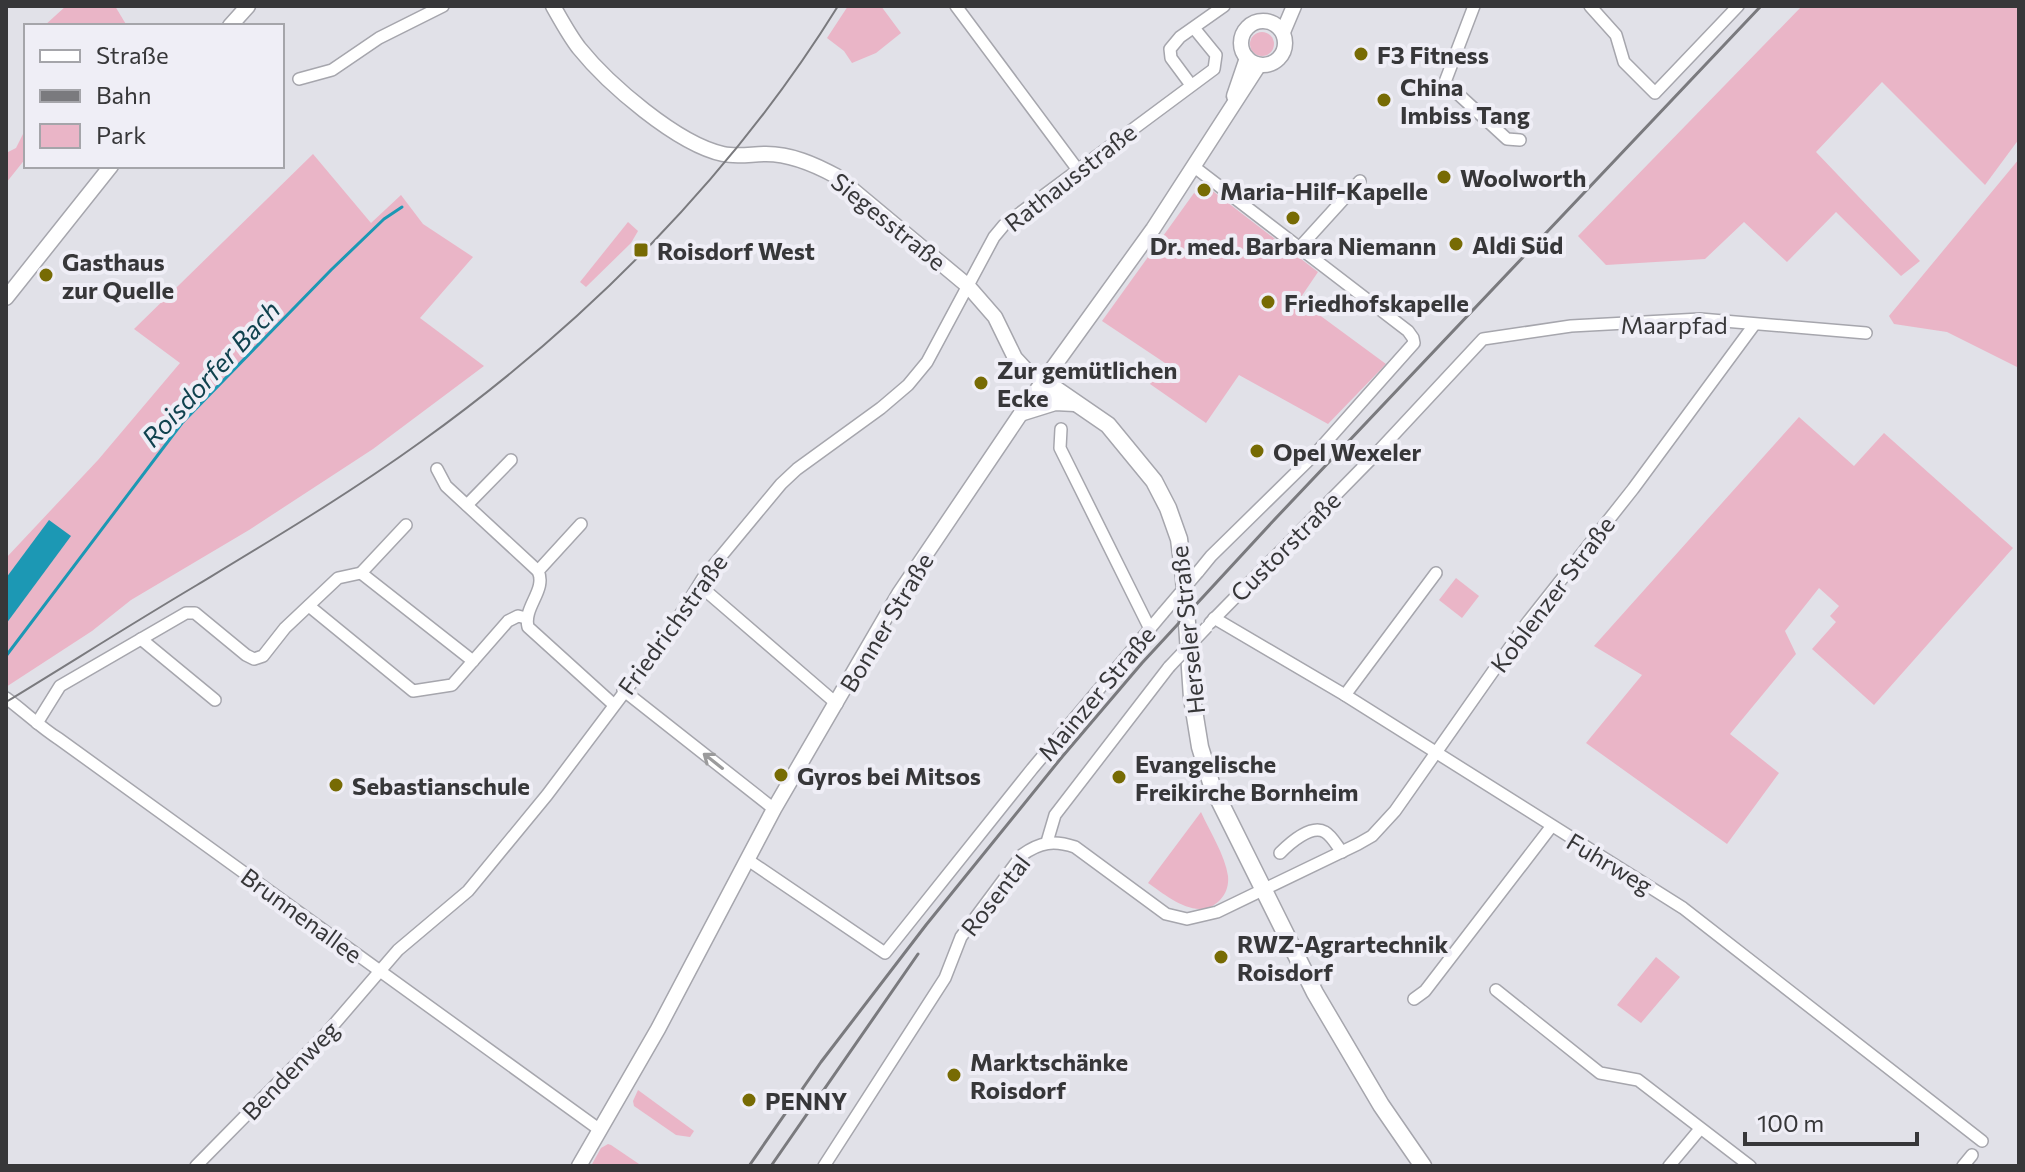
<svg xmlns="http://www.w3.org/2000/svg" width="2025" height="1172" font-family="Commissioner,sans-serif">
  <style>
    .green { fill: #eab5c7 }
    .water { fill: #1c98b4 }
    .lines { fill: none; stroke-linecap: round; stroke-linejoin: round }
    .stream { stroke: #1c98b4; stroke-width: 3 }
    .minor-casing { stroke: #a6a6ad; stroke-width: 14 }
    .tertiary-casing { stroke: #a6a6ad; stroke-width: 17 }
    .secondary-casing { stroke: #a6a6ad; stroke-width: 19 }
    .minor { stroke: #fff; stroke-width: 11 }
    .tertiary { stroke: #fff; stroke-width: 14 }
    .secondary { stroke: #fff; stroke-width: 16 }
    .tram { stroke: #7a7a7e; stroke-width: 2 }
    .rail { stroke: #7a7a7e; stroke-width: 3 }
    .minor-bridge-casing { stroke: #a6a6ad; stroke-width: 14; stroke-linecap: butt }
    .minor-bridge { stroke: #fff; stroke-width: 11 }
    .oneway { stroke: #9b9b9c }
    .poi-dot { fill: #776b04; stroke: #efeef6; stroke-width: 3 }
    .labels { text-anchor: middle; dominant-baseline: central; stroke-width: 8; stroke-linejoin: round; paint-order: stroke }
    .poi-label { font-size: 24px; font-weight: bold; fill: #373739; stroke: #efeef6; text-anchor: start }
    .street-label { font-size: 24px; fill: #373739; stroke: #efeef6 }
    .water-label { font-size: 26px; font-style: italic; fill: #10424e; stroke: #efeef6 }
  </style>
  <rect width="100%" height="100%" fill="#e1e1e8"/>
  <g class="green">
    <polygon points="66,6 115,6 127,26 44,26"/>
    <polygon points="848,6 881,6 901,33 876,53 852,63 844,51 827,38"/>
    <polygon points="1802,6 2016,6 2019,9 2019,139 1985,185 1882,82 1816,152 1920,261 1901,276 1836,212 1787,262 1744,222 1705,259 1606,265 1578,236"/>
    <circle cx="1262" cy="44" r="12"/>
    <polygon points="26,128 26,158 6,183 6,153 16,148"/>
    <polygon points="313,154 371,223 401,195 423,224 473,257 420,318 484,366 373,449 249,530 131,600 92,631 6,687 6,558 98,460 180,363 134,329"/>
    <polygon points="2019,159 2019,368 1947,332 1894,324 1889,316"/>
    <polygon points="1210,189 1318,272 1299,300 1386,364 1328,424 1239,375 1206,423 1150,384 1165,363 1102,321 1194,193 1203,199"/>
    <polygon points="628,222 638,231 631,243 586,287 580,282"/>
    <polygon points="1799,417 1854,466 1884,433 2013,548 1874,705 1812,649 1836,622 1830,616 1839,606 1819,588 1785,631 1796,654 1730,734 1779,773 1727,844 1586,743 1642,675 1594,646"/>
    <polygon points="1456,578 1479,596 1462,618 1439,600"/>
    <path d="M1201,812C1210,832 1225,855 1228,876C1229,885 1226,894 1220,900C1198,923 1167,896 1148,883Z"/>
    <polygon points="1656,957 1680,977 1641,1023 1617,1005"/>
    <polygon points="638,1090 694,1131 690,1137 676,1135 634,1106 633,1101"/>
    <polygon points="608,1144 611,1145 642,1166 591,1166 601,1148"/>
  </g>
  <polygon class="water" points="49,520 71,536 6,624 6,578"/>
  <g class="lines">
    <polyline class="stream" points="6,656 182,423 331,270 384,219 402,207"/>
    <g class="minor-casing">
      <g id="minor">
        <polyline points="956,6 1078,170"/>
        <polyline points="1474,6 1445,82 1507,139 1520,140"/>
        <polyline points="1590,6 1616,35 1624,62 1655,93 1738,6"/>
        <polyline points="299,79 332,70 379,38 443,6"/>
        <polyline points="1191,85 1171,58 1170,49 1180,37 1224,6"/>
        <polyline points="1193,166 1408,331 1413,338 1414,343 1317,452 1211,556 1198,572"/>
        <polyline points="1300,247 1360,181"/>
        <polyline points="1061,429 1060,448 1150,629"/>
        <path d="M437,469L446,486L538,571C547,590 523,607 528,627L613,704"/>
        <polyline points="467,505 511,460"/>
        <polyline points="538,571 581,524"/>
        <polyline points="361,573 473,661"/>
        <polyline points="699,585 837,704"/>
        <polyline points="309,606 413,691 452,685 508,621 518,616 526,618"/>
        <polyline points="1214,618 1345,695 1683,908 1982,1141"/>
        <polyline points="1210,623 1373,457 1483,339 1571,326 1700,319 1866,333"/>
        <polyline points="141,639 215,700"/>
        <polyline points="623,690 774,809"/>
        <polyline points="1345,695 1436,573"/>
        <path d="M6,698C24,711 40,727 59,739C240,868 419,1000 600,1130"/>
        <polyline points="37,723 60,686 186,613 195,613 246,655 254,659 263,656 285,628 338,578 361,573 406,525"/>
        <polyline points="1047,842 1055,815 1169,667"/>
        <path d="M1280,853C1289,844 1311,824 1325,832C1332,836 1337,846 1342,852"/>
        <polyline points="748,860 885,953 1032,769 1163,613"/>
        <polyline points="1496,990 1600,1073 1638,1080 1750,1166"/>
        <polyline points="1414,999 1425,991 1551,827"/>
        <polyline points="196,1166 324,1036 398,950 468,891 547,795 669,633 703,578 781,484 797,469 881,408 908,385 927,362 994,237 1004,225 1214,69 1216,55 1194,28"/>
        <path d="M824,1166L945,978L961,937L1022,855C1040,842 1054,840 1075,847L1166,914L1187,919L1217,912L1358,844L1372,836L1395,811L1527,623L1633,489L1754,325"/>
        <polyline points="1669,1166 1700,1129"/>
        <polyline points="1963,1166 1972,1155"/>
      </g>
    </g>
    <g class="tertiary-casing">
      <g id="tertiary">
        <path d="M553,6C561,20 569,35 579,48C608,84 677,144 723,154C737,157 752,154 766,154C791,154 814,164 836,176L968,286L995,317L1015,358L1027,371L1044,381"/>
        <circle cx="1263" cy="43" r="22"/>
        <polyline points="230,26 248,6"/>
        <polyline points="1283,32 1294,6"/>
        <polyline points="1234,96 1247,58"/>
        <polyline points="6,298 111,166"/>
        <polyline points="579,1166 658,1029 774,809 899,594 1034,394 1153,229 1259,65"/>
      </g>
    </g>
    <g class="secondary-casing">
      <g id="secondary">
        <polyline points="1044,381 1108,425 1154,481 1168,508 1179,539 1184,578 1192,698 1200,747 1212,786 1315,993 1381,1105 1423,1166"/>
        <polyline points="1023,412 1055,402 1075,403"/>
      </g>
    </g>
    <use href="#minor" class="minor"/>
    <use href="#tertiary" class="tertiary"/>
    <use href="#secondary" class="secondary"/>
    <path class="tram" d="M6,702C70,663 133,623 197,585C273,539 350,493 422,441C585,324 732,177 838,6"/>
    <g class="rail">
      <polyline points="749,1166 821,1062 926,925 1062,757 1142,663 1275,519 1761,6"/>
      <polyline points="771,1166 918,954"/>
    </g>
    <g class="minor-bridge-casing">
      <g id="minor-bridge">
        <polyline points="1163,613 1198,572"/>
        <polyline points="1169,667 1207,627"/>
      </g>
    </g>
    <use href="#minor-bridge" class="minor-bridge"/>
  </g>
  <defs><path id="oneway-shaft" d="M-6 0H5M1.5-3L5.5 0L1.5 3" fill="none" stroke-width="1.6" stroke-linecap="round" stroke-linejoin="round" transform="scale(2)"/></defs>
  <use class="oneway" href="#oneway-shaft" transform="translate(713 761) rotate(-142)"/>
  <g class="poi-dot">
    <circle cx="1361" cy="54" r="8"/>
    <circle cx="1384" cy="100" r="8"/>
    <circle cx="1444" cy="177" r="8"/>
    <circle cx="1204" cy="190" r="8"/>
    <circle cx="1293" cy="218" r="8"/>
    <circle cx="1456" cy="244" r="8"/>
    <rect x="633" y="242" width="16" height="16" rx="4"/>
    <circle cx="46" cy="275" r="8"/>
    <circle cx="1268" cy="302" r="8"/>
    <circle cx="981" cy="383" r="8"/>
    <circle cx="1257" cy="451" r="8"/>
    <circle cx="781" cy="775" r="8"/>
    <circle cx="1119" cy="777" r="8"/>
    <circle cx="336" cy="785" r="8"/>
    <circle cx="1221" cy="957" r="8"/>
    <circle cx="954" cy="1075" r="8"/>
    <circle cx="749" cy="1100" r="8"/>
  </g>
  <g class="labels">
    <g class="poi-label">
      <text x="1377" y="54">F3 Fitness</text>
      <text x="1400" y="86">China<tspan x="1400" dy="28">Imbiss Tang</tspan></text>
      <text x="1460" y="177">Woolworth</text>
      <text x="1220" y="190">Maria-Hilf-Kapelle</text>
      <text x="1472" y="244">Aldi Süd</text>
      <text x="1293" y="245" text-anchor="middle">Dr. med. Barbara Niemann</text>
      <text x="657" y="250">Roisdorf West</text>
      <text x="62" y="261">Gasthaus<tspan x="62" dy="28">zur Quelle</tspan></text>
      <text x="1284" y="302">Friedhofskapelle</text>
      <text x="997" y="369">Zur gemütlichen<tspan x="997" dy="28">Ecke</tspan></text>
      <text x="1273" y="451">Opel Wexeler</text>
      <text x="1135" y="763">Evangelische<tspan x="1135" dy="28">Freikirche Bornheim</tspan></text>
      <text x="797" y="775">Gyros bei Mitsos</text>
      <text x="352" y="785">Sebastianschule</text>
      <text x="1237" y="943">RWZ-Agrartechnik<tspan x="1237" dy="28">Roisdorf</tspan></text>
      <text x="970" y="1061">Marktschänke<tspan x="970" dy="28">Roisdorf</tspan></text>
      <text x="765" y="1100">PENNY</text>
    </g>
    <g class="street-label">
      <text transform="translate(1070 177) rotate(-38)">Rathausstraße</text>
      <text transform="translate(889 221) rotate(39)">Siegesstraße</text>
      <text x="1674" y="324">Maarpfad</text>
      <text transform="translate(1285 546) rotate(-45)">Custorstraße</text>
      <text transform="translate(1552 594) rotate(-53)">Koblenzer Straße</text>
      <text transform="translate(886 622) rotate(-59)">Bonner Straße</text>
      <text transform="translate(672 624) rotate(-54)">Friedrichstraße</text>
      <text transform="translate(1187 630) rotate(-96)">Herseler Straße</text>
      <text transform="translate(1096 693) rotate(-50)">Mainzer Straße</text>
      <text transform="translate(1610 863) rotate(31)">Fuhrweg</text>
      <text transform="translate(995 895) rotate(-52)">Rosental</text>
      <text transform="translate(302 915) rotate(36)">Brunnenallee</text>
      <text transform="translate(290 1070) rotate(-46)">Bendenweg</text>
    </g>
    <g class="water-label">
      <text transform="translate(210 373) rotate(-47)">Roisdorfer Bach</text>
    </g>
  </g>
  <rect width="2025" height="1172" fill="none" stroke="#373739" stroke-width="16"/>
  <rect x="24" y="24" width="260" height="144" fill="#efeef6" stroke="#a5a5aa" stroke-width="2"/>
  <rect x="40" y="50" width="40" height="12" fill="#ffffff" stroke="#a5a5aa" stroke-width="2"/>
  <text x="96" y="64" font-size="24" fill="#373739">Straße</text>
  <rect x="40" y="90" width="40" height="12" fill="#7a7a7e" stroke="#a5a5aa" stroke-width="2"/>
  <text x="96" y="104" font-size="24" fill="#373739">Bahn</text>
  <rect x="40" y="124" width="40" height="24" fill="#eab5c7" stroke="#a5a5aa" stroke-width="2"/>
  <text x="96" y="144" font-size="24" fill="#373739">Park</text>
  <path d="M1745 1132v12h172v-12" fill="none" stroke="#373739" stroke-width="4"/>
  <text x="1757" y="1132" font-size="24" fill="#373739" stroke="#efeef6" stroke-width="6" paint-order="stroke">100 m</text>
</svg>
